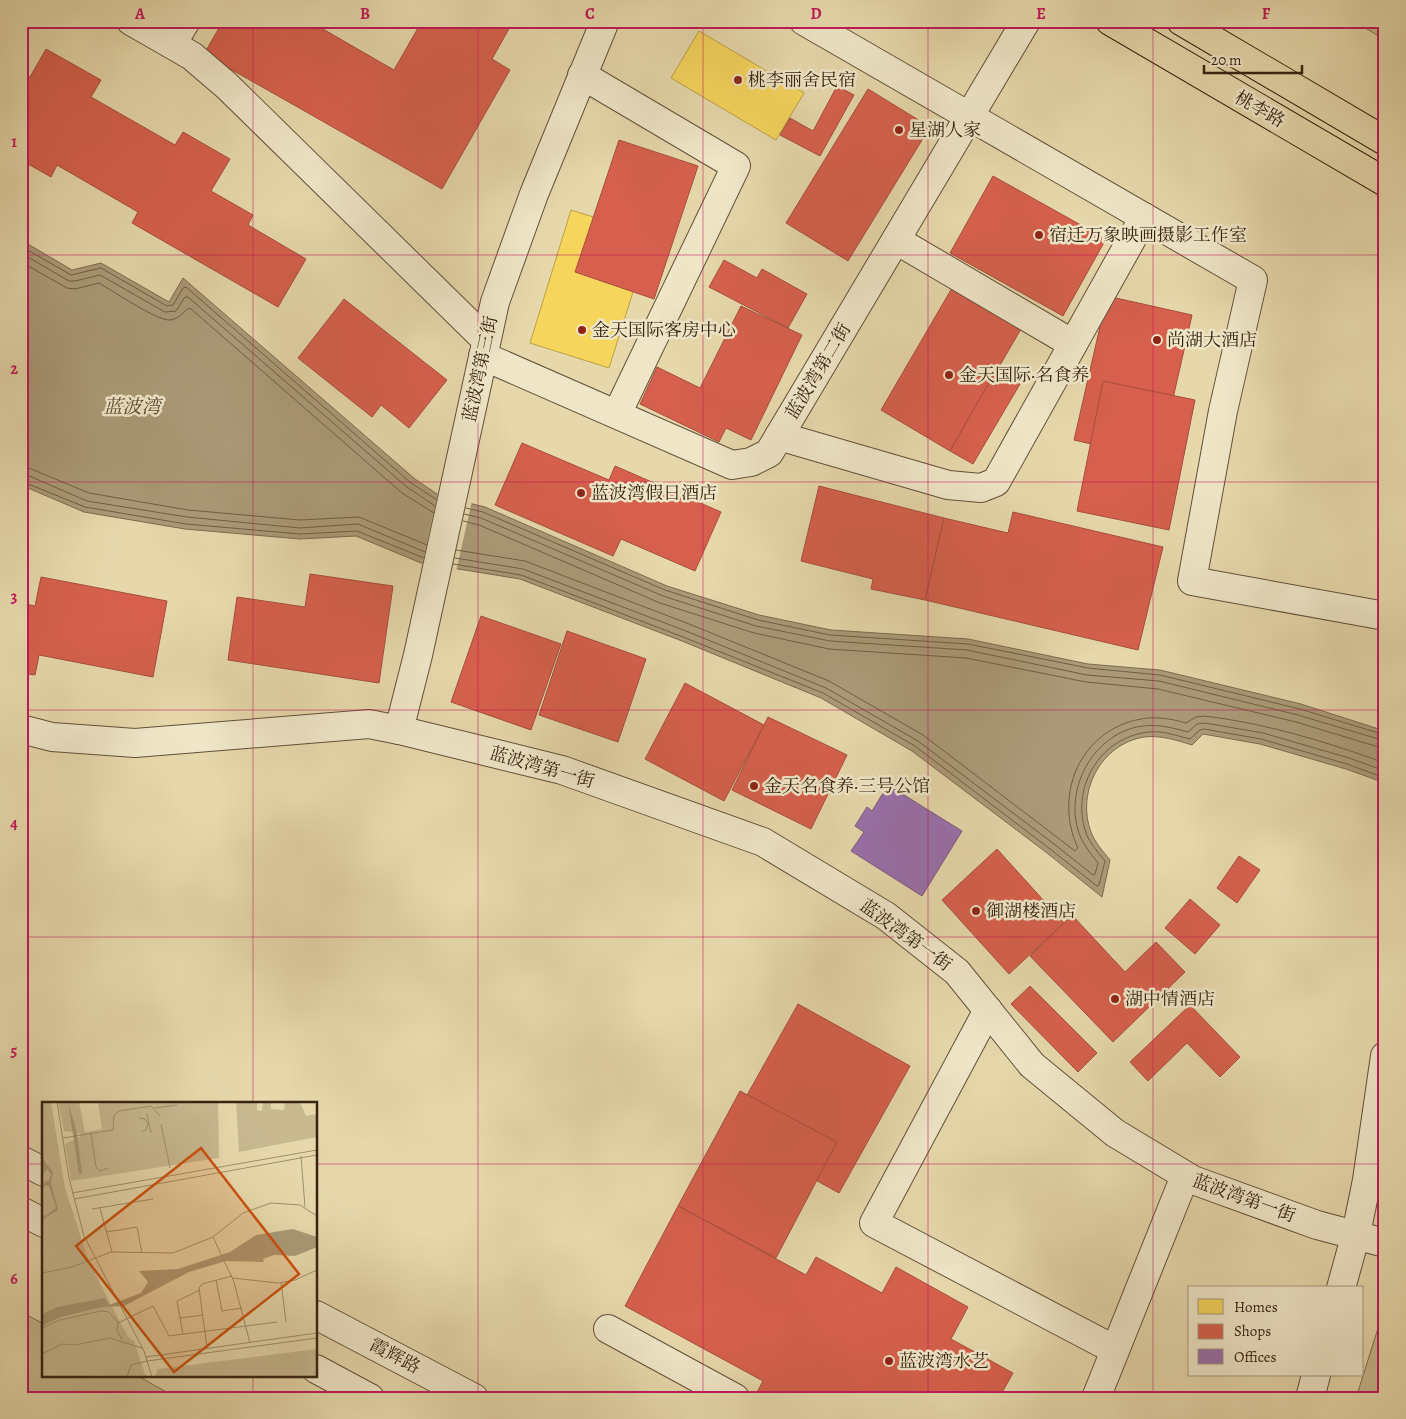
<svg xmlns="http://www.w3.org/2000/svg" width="1406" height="1419" font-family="Alegreya,'Noto Serif SC',serif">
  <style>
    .green { fill: #c8b991; stroke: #7f6e51 }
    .water { fill: #aa9a77; stroke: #7c6a4e }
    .pier { fill: #e6d8ab }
    .homes { fill: #f6d55c; stroke: #bca046 }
    .shops { fill: #d6604d; stroke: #a64e3b }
    .offices { fill: #9970ab; stroke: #7b597d }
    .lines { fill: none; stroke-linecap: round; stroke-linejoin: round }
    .shore { stroke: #705e44; stroke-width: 1 }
    .minor-casing { stroke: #625038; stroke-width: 30 }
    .major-casing { stroke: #362311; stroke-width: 30 }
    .minor { stroke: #efe6c8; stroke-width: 28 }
    .major { stroke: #e6d8ab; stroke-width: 28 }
    .grid { fill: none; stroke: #c2185b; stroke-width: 1; stroke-opacity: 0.55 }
    .poi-dot { fill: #8f2418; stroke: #efe6c8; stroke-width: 2 }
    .labels { text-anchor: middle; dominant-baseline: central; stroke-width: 5; stroke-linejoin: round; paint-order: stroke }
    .poi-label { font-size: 18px; fill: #362311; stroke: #efe6c8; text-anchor: start }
    .street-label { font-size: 18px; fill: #362311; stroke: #efe6c8 }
    .water-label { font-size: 19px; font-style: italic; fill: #594730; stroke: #efe6c8 }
    .inset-road { fill: none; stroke: #a0906d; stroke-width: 1 }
    .view { fill: #cd510d; fill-opacity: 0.15; stroke: #cd510d; stroke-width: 2.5 }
    .inset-edge { fill: none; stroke: #362311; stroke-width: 2.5 }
    .neatline { fill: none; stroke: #c2185b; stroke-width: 2 }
    .grid-label { font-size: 16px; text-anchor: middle; font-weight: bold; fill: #c2185b }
  </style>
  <rect width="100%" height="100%" fill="#e6d8ab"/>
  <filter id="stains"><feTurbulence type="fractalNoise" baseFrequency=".004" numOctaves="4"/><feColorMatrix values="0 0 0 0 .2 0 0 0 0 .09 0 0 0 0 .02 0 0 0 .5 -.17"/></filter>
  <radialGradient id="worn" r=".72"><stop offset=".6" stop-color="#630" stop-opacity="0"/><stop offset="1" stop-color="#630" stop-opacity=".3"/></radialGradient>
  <g class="green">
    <polygon points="1354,21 1385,21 1385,40"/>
    <polygon points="1385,1306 1385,1398 1356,1398"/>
    <polygon points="21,1312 44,1324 44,1375 136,1375 177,1398 21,1398"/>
  </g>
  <path class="water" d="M21,240L72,270L101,263L169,302L183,278L415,479L440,496L485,507L667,586L759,615L831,630L968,639L1088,664L1160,670L1301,704L1385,731V783L1346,769L1260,744L1203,734L1192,745C1176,740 1161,735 1144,737C1101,744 1076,792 1091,832C1095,843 1103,851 1110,860L1102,897L1047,853L912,751L821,698L682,641L520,579L421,563L356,536L300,539L185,529L84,512L21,485Z"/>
  <polygon class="pier" points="438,492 472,501 456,572 422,565"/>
  <g class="homes">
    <polygon points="699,31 804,93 776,140 671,78"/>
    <polygon points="571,210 651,235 609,368 530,343"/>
  </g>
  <g class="shops">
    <polygon points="223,21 264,21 270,24 271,21 309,21 394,70 422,21 501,21 510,27 492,59 510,70 442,189 204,54"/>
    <polygon points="46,49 101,80 91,97 175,145 183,132 230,159 211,191 253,215 248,225 306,259 278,307 132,223 138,212 57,165 51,177 21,160 21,72 30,77"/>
    <polygon points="837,86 854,95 820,156 780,135 790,118 813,131"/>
    <polygon points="868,89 930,127 848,261 786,223"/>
    <polygon points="619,140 698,166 654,299 575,272"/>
    <polygon points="993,176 1106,239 1063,316 950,253"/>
    <polygon points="724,260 757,278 762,269 807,294 788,328 709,287"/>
    <polygon points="952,288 1021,329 950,451 881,410"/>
    <polygon points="1107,296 1192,315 1159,460 1074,440"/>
    <polygon points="344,299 447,380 409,428 381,405 372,417 298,358"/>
    <polygon points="741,306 802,335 751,440 726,428 719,442 640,404 657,367 700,388"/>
    <polygon points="996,370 1020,384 973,464 950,451"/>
    <polygon points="1103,381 1195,400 1169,530 1077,511"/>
    <polygon points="522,443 609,480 615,466 721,512 695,571 621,539 613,556 495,505"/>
    <polygon points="819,486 944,518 925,600 871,589 873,579 801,561"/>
    <polygon points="1013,512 1163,547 1138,650 925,600 944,518 1008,533"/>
    <polygon points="310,574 393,586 379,683 228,660 237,597 305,607"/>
    <polygon points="41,577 167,601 153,677 39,655 35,675 21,673 21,603 35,606"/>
    <polygon points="481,616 561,644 531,730 451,702"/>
    <polygon points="567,631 646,659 618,742 539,715"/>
    <polygon points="685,683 764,725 724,801 645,759"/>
    <polygon points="768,717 847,755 811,829 732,790"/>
    <polygon points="997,849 1064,923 1009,974 942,900"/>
    <polygon points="1239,856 1260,870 1237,903 1217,888"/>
    <polygon points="1190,899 1220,925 1195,954 1165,928"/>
    <polygon points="1072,915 1125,972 1156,942 1185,972 1113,1042 1030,956"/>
    <polygon points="1030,986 1097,1053 1078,1072 1011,1004"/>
    <polygon points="798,1004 910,1066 839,1193 727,1131"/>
    <polygon points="1190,1005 1240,1057 1220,1077 1187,1043 1148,1081 1130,1062"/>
    <polygon points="740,1091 837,1142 776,1258 678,1206"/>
    <polygon points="678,1206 806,1275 816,1257 882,1293 896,1267 968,1307 951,1339 1013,1373 999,1398 763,1398 756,1394 763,1381 625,1306"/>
  </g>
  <polygon class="offices" points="888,785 962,831 922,896 851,851 864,832 855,826 867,807 872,811"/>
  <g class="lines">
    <g class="shore">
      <polyline points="21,246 71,275 101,268 167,306 173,305 183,288 186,287 411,483 437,500"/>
      <polyline points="21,253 69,281 75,281 100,275 165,312 176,311 185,297 188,297 407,487 435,506"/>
      <path d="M21,262L67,288L75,289L99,283C113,291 157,321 170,320C180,319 183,311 190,308L402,493L434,513"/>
      <polyline points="21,467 29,468 89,493 188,510 300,520 359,517 427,545"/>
      <polyline points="21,475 27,475 87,501 187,517 300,528 358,524 425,552"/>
      <polyline points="21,481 85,507 186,524 300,534 357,531 424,558"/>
      <polyline points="466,508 483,512 665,590 758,620 830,635 968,644 1088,668 1160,675 1300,709 1385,735"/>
      <polyline points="464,514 481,518 663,596 756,626 830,641 967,650 1087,675 1159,681 1298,715 1385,741"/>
      <polyline points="463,521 479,525 660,603 754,633 829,649 966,658 1086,682 1158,689 1296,722 1385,749"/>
      <path d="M456,550L525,561L689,624L829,681L923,735L1075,851L1078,848C1053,795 1080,730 1141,719C1156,716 1172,719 1186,723L1196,717L1204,716C1265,723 1327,742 1385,763"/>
      <path d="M455,558L523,569L686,631L826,688L918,741L1054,844L1093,875L1095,874L1098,863C1092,855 1085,847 1081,838C1061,792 1093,732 1143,726C1159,724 1173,728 1188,732L1197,724L1205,723L1263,733L1349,758L1385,771"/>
      <path d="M453,564L521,575L683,637L823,693L915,746L1050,849L1097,886L1099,885L1105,861C1098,852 1090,844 1086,833C1071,790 1097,742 1142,733C1159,729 1174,735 1190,739L1200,730L1204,729L1261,739L1347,764L1385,778"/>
    </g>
    <g class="minor-casing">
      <g id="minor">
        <polyline points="131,21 192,56 227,86 486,340"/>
        <polyline points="804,21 1253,280 1223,411 1192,581 1385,616"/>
        <polyline points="172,44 186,21"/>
        <polyline points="582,75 736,166 617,414"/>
        <polyline points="896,240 1073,344"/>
        <polyline points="483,356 732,465 751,462 769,453 1026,21"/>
        <polyline points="779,436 948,485 981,488 996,482 1144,217"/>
        <polyline points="21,729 52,737 135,743 369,724 399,730 562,770 763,842 886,916 957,972 1032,1065 1115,1133 1193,1180 1317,1225 1385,1243"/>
        <polyline points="399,730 418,655 495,302 534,194 605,21"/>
        <polyline points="988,1010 874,1223 1115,1350"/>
        <polyline points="21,1160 44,1172"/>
        <polyline points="21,1211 44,1223"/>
        <polyline points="1341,1288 1356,1234 1367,1180 1385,1056"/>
        <polyline points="316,1315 474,1398"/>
        <polyline points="608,1329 735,1398"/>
        <polyline points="316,1369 370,1398"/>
        <polyline points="1096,1398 1185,1176"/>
        <polyline points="1310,1398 1316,1375"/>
      </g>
    </g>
    <g class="major-casing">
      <g id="major">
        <polyline points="1110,21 1385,182"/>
        <polyline points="1181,21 1385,141"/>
      </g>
    </g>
    <use href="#minor" class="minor"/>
    <use href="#major" class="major"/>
  </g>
  <path class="grid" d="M253,21V1103M478,21V1398M703,21V1398M928,21V1398M1153,21V1398M21,255H1385M21,482H1385M21,710H1385M21,937H1385M21,1164H44M316,1164H1385M253,1375V1398"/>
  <g class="poi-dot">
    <circle cx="738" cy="80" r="5"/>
    <circle cx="899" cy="130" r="5"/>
    <circle cx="1039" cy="235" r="5"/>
    <circle cx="582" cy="330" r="5"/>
    <circle cx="1157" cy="340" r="5"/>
    <circle cx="949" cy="375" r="5"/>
    <circle cx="581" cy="493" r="5"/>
    <circle cx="754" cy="786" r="5"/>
    <circle cx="976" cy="911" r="5"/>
    <circle cx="1115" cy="999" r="5"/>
    <circle cx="889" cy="1361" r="5"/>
  </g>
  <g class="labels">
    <g class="poi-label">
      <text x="748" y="80">桃李丽舍民宿</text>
      <text x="909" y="130">星湖人家</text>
      <text x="1049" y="235">宿迁万象映画摄影工作室</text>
      <text x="592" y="330">金天国际客房中心</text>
      <text x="1167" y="340">尚湖大酒店</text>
      <text x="959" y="375">金天国际·名食养</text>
      <text x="591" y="493">蓝波湾假日酒店</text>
      <text x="764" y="786">金天名食养·三号公馆</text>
      <text x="986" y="911">御湖楼酒店</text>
      <text x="1125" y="999">湖中情酒店</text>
      <text x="899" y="1361">蓝波湾水艺</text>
    </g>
    <g class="street-label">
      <text transform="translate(1260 109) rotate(30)">桃李路</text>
      <text transform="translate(480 369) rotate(-78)">蓝波湾第三街</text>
      <text transform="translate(818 371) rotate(-59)">蓝波湾第二街</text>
      <text transform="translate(542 767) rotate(16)">蓝波湾第一街</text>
      <text transform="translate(906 935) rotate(36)">蓝波湾第一街</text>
      <text transform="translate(1244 1198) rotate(20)">蓝波湾第一街</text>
      <text transform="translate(395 1356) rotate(28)">霞辉路</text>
    </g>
    <g class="water-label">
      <text x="132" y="407">蓝波湾</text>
    </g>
  </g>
  <g transform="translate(42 1102)">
    <rect width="275" height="275" fill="#e6d8ab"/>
    <path d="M0,0H9L23,86L47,160L86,235L92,239L104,275H0ZM16,0H37L43,30L60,27L56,0H176L177,56L29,79L23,42L38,35L37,31L22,29ZM194,0H215V8L220,9L221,0H229V7L242,8L243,0H258L264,14L275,12V35L197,50ZM275,247V275H112L116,267Z" fill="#c8b991"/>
    <path d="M26,0L35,31L40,72H37ZM0,56L11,70L9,80L16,108L3,116L0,123V112L3,114L14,106L7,84H2L0,90V82L7,78L9,72L5,67L0,73ZM251,127L275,135V145L253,154L232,153L221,157L222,160L184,159L147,170L82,204L60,205L18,215L0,224V212L15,205L63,196L67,203L99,191L106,180L97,169L136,167L188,150L214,133Z" fill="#aa9a77"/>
    <path class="inset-road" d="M15,0L27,76L42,134L102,249L110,275M113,6L135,3M105,12L109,31M97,16L103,17L106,22L104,28L99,30M119,22L128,66M49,32L54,65L58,69L66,66M21,36L71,28L72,13L77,9L109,4L118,14M259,54L263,105M30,91L275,48M32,97L275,53M58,106L70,150M50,107L111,97M65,130L95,125L100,151M171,135L192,180L208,241M0,171L30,165L69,150L131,151L171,135L201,111L229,101L258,103L275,114M190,176L236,181L253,178L275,168M174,178L180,209L200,206M239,180L244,220M138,216L161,213M76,221L75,228L80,238M0,226L18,218L59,209L67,210L76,221L111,204L127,234L235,220M141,232L135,199L158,188M165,246L157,186L160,182L190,174M0,252L20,242L33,243L68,236L100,246M104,255L275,231M105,259L275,236M85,275L89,263L105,259"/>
    <path class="view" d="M159,46L257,172L132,270L34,144Z"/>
    <rect width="275" height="275" class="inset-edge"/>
  </g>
  <rect width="1406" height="1419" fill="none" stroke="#e6d8ab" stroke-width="55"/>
  <rect x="1188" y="1286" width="175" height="90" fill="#efe6c8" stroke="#a5987f"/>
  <rect x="1198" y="1299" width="25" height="15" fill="#f6d55c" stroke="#a5987f"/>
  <text x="1234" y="1312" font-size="15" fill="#362311">Homes</text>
  <rect x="1198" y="1324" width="25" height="15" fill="#d6604d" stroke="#a5987f"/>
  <text x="1234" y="1336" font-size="15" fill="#362311">Shops</text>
  <rect x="1198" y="1349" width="25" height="15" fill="#9970ab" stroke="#a5987f"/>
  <text x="1234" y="1362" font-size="15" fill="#362311">Offices</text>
  <path d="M1204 65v8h98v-8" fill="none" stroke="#362311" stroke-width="2.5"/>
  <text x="1211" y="65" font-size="15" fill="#362311" stroke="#efe6c8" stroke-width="4" paint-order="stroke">20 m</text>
  <rect x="28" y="28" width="1350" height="1364" class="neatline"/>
  <g class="grid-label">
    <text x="140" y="19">A</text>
    <text x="365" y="19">B</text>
    <text x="590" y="19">C</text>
    <text x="816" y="19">D</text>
    <text x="1041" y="19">E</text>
    <text x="1266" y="19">F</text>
    <text x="14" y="147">1</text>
    <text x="14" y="374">2</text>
    <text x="14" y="602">3</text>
    <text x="14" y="829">4</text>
    <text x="14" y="1056">5</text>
    <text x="14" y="1284">6</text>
  </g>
  <rect width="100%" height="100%" filter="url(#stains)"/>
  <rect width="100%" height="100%" fill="url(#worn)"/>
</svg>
